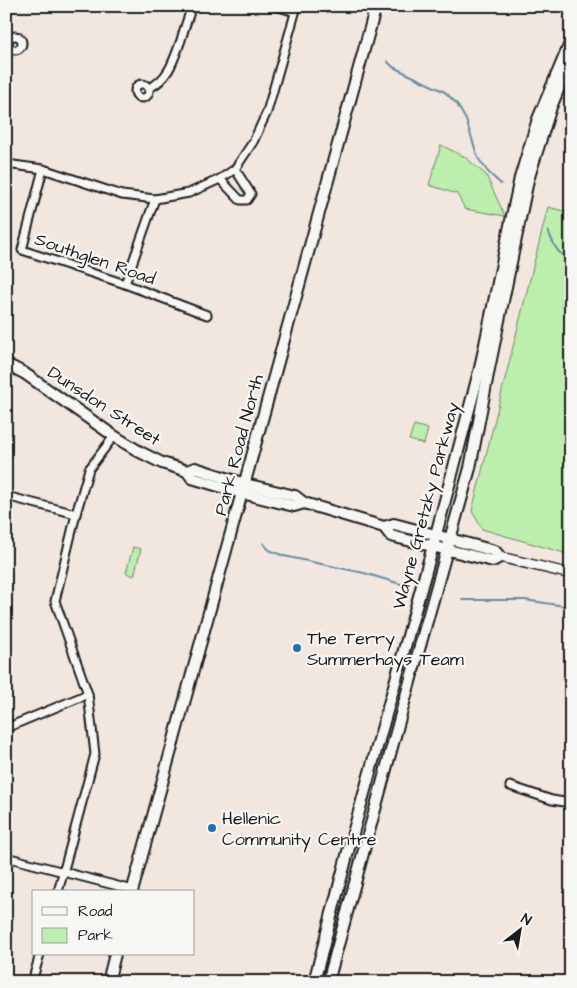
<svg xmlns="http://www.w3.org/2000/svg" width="577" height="988" font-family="'Architects Daughter',sans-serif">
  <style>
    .green { fill: #bceead; stroke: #6c8564 }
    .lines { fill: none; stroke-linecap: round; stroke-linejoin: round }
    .stream { stroke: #688ca2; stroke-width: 2 }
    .minor-casing { stroke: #1c1c1c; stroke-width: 11 }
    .tertiary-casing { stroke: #1c1c1c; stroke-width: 12 }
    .secondary-casing { stroke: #1c1c1c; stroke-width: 14 }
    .minor { stroke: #f6f6f2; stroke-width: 7 }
    .tertiary { stroke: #f6f6f2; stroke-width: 9 }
    .secondary { stroke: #f6f6f2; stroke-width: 10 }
    .poi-dot { fill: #1f6fb2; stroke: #f6f6f2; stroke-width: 2 }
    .labels { text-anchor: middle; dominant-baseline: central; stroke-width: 4.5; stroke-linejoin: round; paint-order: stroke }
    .street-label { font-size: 18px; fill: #1c1c1c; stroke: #f6f6f2 }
    .poi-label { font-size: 18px; fill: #1c1c1c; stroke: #f6f6f2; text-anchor: start }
  </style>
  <rect width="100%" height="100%" fill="#f1e7de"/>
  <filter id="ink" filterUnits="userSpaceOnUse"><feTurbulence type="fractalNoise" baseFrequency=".02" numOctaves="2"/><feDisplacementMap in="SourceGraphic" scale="10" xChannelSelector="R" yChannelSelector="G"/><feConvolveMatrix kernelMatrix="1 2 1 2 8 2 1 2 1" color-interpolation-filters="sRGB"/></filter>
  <g filter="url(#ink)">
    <g class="green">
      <polygon points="441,145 465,157 486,175 505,216 465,209 457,194 429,185"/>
      <polygon points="548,207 571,213 571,555 482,529 472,511"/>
      <polygon points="414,425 428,429 424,444 409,440"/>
      <polygon points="133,547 141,549 134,576 126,573"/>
    </g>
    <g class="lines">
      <g class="stream">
        <polyline points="387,61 393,67 445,92 457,104 466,120 478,158 488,172 501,184"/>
        <path d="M548,231C554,244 556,254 571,260"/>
        <polyline points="263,543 269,550 284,556 364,573 404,585"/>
        <polyline points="462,600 525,600 571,607"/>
      </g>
      <g class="minor-casing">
        <g id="minor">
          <polyline points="276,6 295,12"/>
          <circle cx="15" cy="43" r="7"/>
          <circle cx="142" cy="91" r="7"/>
          <path d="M149,88C169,79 174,59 181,40C184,29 188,18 192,6"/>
          <polyline points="6,164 43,169 122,195 155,199 189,193 220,179 235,169 253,142 267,112 297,6"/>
          <polyline points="43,169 22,250 125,284 207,315"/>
          <polyline points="220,179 240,200 247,200 251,194 235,169"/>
          <polyline points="125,284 155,199"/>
          <polyline points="6,496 76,514"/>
          <polyline points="6,719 9,727"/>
          <polyline points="6,728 88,694"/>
          <polyline points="510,786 552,800 571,803"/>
          <polyline points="6,857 133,890"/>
          <polyline points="58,892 95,754 88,694 55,601 76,514 89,469 114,436"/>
          <polyline points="32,982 40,954"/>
        </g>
      </g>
      <g class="tertiary-casing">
        <polyline id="tertiary" points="500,557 571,574"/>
      </g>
      <g class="secondary-casing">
        <g id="secondary">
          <polyline points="6,364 24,373 114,436 140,452 162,463 187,471 192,478 242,493 294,506 304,503"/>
          <polyline points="187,471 195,468 245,484 295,496 304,503 384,527 394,524 495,551 500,557 493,561 391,536 384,527"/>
          <polyline points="132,892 376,6"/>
          <polyline points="108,982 115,954"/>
          <polyline points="314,982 350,844 433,546 480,368 520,178 538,119 571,41"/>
          <polyline points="328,982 404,703 470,468 489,369 528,180 551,107 571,59"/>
        </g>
      </g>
      <use href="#minor" class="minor"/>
      <use href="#tertiary" class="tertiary"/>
      <use href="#secondary" class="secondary"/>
    </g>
  </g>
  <g class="poi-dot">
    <circle cx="297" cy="648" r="5"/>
    <circle cx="212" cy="828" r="5"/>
  </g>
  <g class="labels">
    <g class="street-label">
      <text transform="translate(95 259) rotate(19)">Southglen Road</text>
      <text transform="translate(104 406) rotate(33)">Dunsdon Street</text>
      <text transform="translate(239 445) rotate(-75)">Park Road North</text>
      <text transform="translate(426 506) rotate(-75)">Wayne Gretzky Parkway</text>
    </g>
    <g class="poi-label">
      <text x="307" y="638">The Terry<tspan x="307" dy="21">Summerhays Team</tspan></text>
      <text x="222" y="818">Hellenic<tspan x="222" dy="21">Community Centre</tspan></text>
    </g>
  </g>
  <rect width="577" height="988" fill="none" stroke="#f6f6f2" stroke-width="25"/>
  <rect x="12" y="12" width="552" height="963" fill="none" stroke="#1c1c1c" stroke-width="2" filter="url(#ink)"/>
  <rect x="32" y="890" width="162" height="65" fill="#f6f6f2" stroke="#9f9f9c"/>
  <rect x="42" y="907" width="25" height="8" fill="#f6f6f2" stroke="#9f9f9c"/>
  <text x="78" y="916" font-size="15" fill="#1c1c1c">Road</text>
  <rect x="42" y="928" width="25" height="15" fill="#bceead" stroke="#9f9f9c"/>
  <text x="78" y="940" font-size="15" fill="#1c1c1c">Park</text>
  <g transform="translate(520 930) rotate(31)" stroke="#f6f6f2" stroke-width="4" paint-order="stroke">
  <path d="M0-4L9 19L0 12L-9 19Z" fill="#1c1c1c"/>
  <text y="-8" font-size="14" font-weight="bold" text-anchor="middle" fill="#1c1c1c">N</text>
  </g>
</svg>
